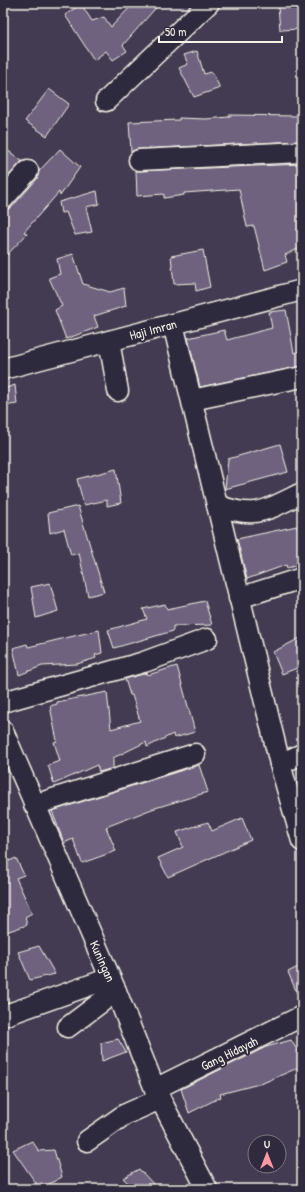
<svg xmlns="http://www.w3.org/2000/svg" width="305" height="1192" font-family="'Patrick Hand',sans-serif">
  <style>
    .building { fill: #6e627f; stroke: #f4f1e8 }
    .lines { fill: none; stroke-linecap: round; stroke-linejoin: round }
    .minor-casing { stroke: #f4f1e8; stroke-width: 23 }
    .minor { stroke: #2f2a3d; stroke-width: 20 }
    .labels { text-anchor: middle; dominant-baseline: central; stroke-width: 4; stroke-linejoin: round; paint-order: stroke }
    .street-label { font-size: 13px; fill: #f4f1e8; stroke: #2f2a3d }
  </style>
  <rect width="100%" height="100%" fill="#423b51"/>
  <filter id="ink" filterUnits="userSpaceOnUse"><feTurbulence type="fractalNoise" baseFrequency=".025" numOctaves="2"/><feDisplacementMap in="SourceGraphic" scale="8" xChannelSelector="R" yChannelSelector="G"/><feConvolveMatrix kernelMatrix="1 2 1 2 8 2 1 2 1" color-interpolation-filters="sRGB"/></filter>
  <g filter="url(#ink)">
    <g class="building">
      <polygon points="134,3 160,3 123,45 127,51 113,60 106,51 94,60 65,15 81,4 92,21 104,17 111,27"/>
      <polygon points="302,4 302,29 280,30 278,6"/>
      <polygon points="197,51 204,74 212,72 220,88 194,97 179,68 188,64 184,55"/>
      <polygon points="49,89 69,104 47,136 25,121"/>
      <polygon points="229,115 298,116 299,141 138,149 131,152 129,122 179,120 179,118 206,119 229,117"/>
      <polygon points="3,147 22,161 3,182"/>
      <polygon points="60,149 80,167 60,196 59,192 24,232 27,234 3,259 3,210 12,207 37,179 39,171"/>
      <polygon points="302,164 302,247 285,255 287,262 265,270 254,226 247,227 239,189 184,193 184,195 164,198 164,194 137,196 136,171"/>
      <polygon points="97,191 99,204 86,207 92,232 75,235 66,212 61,213 59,202"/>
      <polygon points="203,250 210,287 196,291 195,283 174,284 171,256"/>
      <polygon points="73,254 83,284 110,292 124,288 126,306 94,316 98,327 66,339 55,310 62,306 49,278 60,274 57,259"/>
      <polygon points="286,310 294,353 302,350 302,366 200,387 188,338 224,330 227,340 272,328 269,312"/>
      <polygon points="15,385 17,404 3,406 3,389"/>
      <polygon points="280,444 288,472 225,489 228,459"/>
      <polygon points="116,469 121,503 107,506 107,500 84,505 77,479"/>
      <polygon points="78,506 104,592 88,596 79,553 71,555 64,529 50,533 48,513"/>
      <polygon points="297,526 302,550 302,564 287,568 286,565 247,579 237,539"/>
      <polygon points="50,583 58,611 36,618 31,587"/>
      <polygon points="205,601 212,625 173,626 173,631 114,648 108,630 147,619 143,609 165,604 167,609"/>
      <polygon points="99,630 102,653 95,655 96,658 77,664 42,666 19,675 13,648 27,644 28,647"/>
      <polygon points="302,637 302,666 282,674 273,652"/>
      <polygon points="177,666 195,732 174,738 173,734 147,747 146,742 113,758 113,768 99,772 97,765 54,784 48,765 60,761 54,742 57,741 50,706 57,704 57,702 107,692 111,729 140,721 132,695 130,695 125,679 147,673 148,675"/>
      <polygon points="199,765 208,792 152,809 106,827 116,851 82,863 73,839 64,843 52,811"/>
      <polygon points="242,818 251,840 168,877 158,858 183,847 177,832 208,822 212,831"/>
      <polygon points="3,848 9,861 16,858 24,875 16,878 32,913 25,917 27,925 3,933"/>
      <polygon points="39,946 55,974 30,980 18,952"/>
      <polygon points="302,965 302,1005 288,972"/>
      <polygon points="118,1039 126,1052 102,1061 101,1043"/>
      <polygon points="291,1040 302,1058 302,1066 263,1083 220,1094 221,1097 189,1113 181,1089 266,1047"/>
      <polygon points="32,1141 39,1151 54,1150 62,1177 40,1189 13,1150"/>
      <polygon points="139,1169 158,1189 134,1189 123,1178"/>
    </g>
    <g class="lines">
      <g class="minor-casing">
        <g id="minor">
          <polyline points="106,101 209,3"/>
          <polyline points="139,160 302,152"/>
          <polyline points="3,199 28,171"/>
          <polyline points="173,324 280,764 302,841"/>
          <polyline points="109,341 118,391"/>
          <polyline points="3,369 302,290"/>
          <polyline points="192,400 302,377"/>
          <path d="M217,505C257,520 266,510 302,493"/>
          <polyline points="239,598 302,578"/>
          <polyline points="3,702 144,662 207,639"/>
          <polyline points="3,731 116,991 155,1089 207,1189"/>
          <polyline points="280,764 302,754"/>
          <polyline points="34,805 195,754"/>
          <polyline points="3,1016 110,978"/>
          <polyline points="68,1027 116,991"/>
          <polyline points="155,1089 302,1016"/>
          <polyline points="87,1141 124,1115 160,1099"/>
        </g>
      </g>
      <use href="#minor" class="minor"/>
    </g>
  </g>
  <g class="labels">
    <g class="street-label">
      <text transform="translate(153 329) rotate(-15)">Haji Imran</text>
      <text transform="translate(103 961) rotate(66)">Kuningan</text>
      <text transform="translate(229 1053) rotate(-26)">Gang Hidayah</text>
    </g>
  </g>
  <rect width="305" height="1192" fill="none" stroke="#2f2a3d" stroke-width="16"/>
  <rect x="8" y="8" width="289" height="1176" fill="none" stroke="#f4f1e8" stroke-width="1.5" filter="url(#ink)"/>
  <g transform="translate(267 1154)"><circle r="19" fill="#2f2a3d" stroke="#7e7a81"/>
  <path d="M0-3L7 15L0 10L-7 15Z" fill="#ff9aa2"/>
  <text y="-6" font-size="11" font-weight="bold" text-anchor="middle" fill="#f4f1e8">U</text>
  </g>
  <path d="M159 36v6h123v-6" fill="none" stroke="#f4f1e8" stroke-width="2"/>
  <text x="165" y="36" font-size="12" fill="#f4f1e8" stroke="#2f2a3d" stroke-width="3" paint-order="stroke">50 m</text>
</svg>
